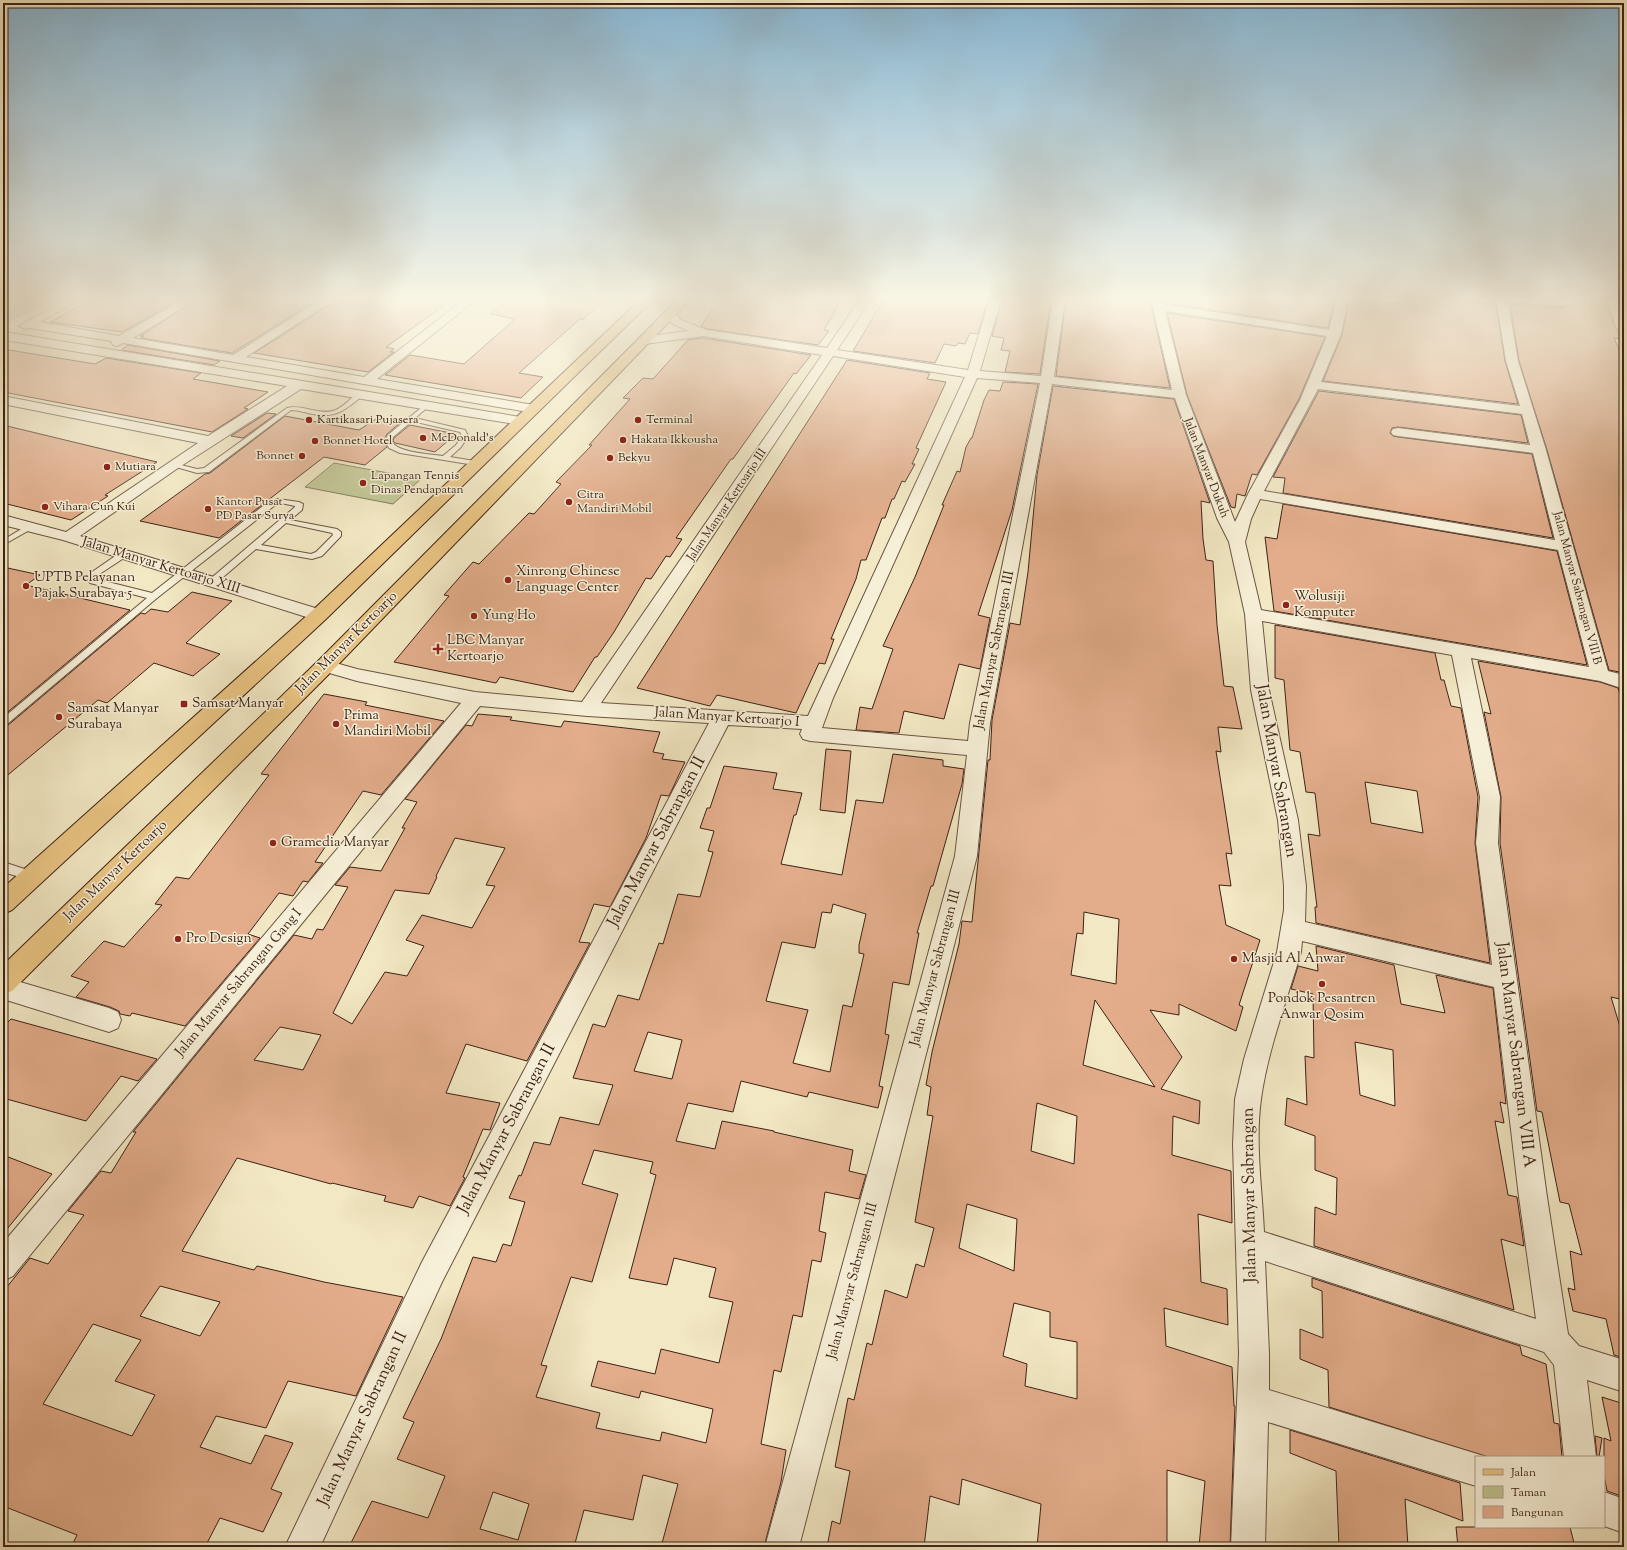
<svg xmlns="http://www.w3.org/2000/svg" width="1627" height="1550" font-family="'Sorts Mill Goudy',serif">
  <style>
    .green { fill: #bec591; stroke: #7e7454 }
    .water { fill: #9cbfb9; stroke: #768078 }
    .building { fill: #e3ad8b; stroke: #3d2217; fill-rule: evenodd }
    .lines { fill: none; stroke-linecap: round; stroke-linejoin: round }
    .lane-casing { stroke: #6a5442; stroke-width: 2 }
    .street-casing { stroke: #6a5442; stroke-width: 2 }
    .primary-casing { stroke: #3d2217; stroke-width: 2 }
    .lane { fill: #f7f0d8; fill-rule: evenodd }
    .street { fill: #f7f0d8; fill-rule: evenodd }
    .primary { fill: #e9c482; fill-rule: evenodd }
    .poi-dot { fill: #8f2418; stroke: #f7f0d8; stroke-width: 1.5 }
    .labels { text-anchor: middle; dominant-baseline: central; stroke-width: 3; stroke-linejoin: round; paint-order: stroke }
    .far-poi-label { font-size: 12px; fill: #3d2217; stroke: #f7f0d8; text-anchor: start }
    .far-street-label { font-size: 12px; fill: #3d2217; stroke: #f7f0d8 }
    .street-label { font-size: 14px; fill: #3d2217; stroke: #f7f0d8 }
    .poi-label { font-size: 14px; fill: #3d2217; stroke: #f7f0d8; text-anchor: start }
    .near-street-label { font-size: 17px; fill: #3d2217; stroke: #f7f0d8 }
  </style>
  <rect width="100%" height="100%" fill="#f2e8c3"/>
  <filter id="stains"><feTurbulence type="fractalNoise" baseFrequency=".005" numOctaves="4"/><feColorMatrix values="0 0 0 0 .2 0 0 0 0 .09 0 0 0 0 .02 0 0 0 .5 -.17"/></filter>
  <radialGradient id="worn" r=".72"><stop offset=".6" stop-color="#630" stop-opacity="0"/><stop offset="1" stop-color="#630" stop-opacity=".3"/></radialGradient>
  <polygon class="green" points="334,463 421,479 393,504 305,487"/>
  <polygon class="water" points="26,299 55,299 3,324 3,310"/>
  <g class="building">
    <polygon points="93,299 181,299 122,332 50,322"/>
    <polygon points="198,299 309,299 317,300 232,353 141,338 144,336 140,336"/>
    <polygon points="339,299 357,301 359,299 453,299 386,347 394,349 390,352 394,352 368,372 254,353"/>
    <polygon points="508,299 540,302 544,299 606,299 582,320 580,319 519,373 543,377 521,398 385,375 410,355 464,364 515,319 491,314"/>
    <polygon points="720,299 842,299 824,330 829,331 818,345 707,329 701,326"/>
    <polygon points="884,299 988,299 978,334 970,333 965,344 958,343 956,346 944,344 935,363 853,351"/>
    <polygon points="1002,299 1051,299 1040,374 1005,372 1010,351 1001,350 1004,338 992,336"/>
    <polygon points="1066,299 1150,301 1170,388 1056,376"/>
    <polygon points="1164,299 1335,299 1328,328 1164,303"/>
    <polygon points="1349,299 1400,304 1398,299 1430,299 1473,303 1471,300 1478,303 1496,305 1505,361 1518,404 1323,381 1342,335"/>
    <polygon points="1577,299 1605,299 1614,321 1612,321 1623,339 1614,338 1624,361 1624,673 1609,670 1547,450 1519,361 1510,304 1562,308 1575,304"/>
    <polygon points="1167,313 1325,337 1299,399 1257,475 1252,474 1245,496 1237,494 1235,508 1231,507 1187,395"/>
    <polygon points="703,338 811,355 796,374 794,373 733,459 731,459 676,538 682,539 670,557 666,556 651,579 646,578 614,632 597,657 595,657 573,692 500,677 496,683 394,662 449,596 444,595 473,562 479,564 529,513 534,514 561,484 556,482 592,445 589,445 630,399 623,398 643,378 653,379 688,340"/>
    <polygon points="128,345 220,361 214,365 121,350"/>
    <polygon points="3,349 95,364 106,358 201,373 193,379 268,392 244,408 248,409 212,432 3,392"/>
    <polygon points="847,360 930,373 927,379 946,382 916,448 919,449 912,464 915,464 905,482 902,481 894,499 892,499 885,518 882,518 866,560 861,560 856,579 831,639 834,639 825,664 819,663 796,713 717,695 710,706 637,688"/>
    <polygon points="1003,382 1038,384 1012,510 978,615 990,618 980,669 959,664 944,719 904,711 899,733 856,730 860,707 872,709 893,649 883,646 915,577 944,505 942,505 957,471 960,472 966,447 971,438 972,438 984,400 989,390 1000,391"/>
    <path d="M1053,386L1174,399L1210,503L1201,501L1203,539L1206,560L1213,561L1217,625L1224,686L1233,687L1242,729L1218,727L1221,752L1216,751L1232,854L1226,853L1231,886L1219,885L1226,925L1260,940L1239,1005L1243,1007L1236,1031L1179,1004V1015L1150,1010L1182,1057L1161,1089L1200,1101L1199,1124L1173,1116L1172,1155L1231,1171L1232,1223L1198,1214L1201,1282L1227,1289L1228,1325L1164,1308L1166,1346L1232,1367L1234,1406H1235L1230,1547H1199L1205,1481L1167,1470V1547H1037L1041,1504L962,1479L959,1505L930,1496L924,1547H827L832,1521L840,1524L850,1471L835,1467L848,1398L854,1400L867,1343L872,1345L885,1290L907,1298L916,1264L924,1267L934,1228L915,1222L933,1116L927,1115L931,1087L926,1085L932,1052L959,944L962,921L972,922L988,760H990L992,720L1010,623L1020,625L1028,572L1037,475ZM1084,912L1119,919L1116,984L1071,975L1077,933L1083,934ZM1095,1000L1155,1087L1083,1065ZM1037,1103L1077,1116L1074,1164L1031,1151ZM967,1204L1017,1219L1014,1271L959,1248ZM1014,1303L1050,1312V1337L1077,1342V1399L1025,1386L1027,1364L1003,1356Z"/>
    <polygon points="1319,391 1521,415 1528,443 1398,427 1392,428 1390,433 1393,436 1398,437 1532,454 1553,538 1283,493 1285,478 1273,477"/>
    <polygon points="267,413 276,414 243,438 231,436"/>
    <polygon points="285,416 359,430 379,417 401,422 387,434 384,440 387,447 365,465 324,457 219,538 140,521 205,474 210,473"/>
    <polygon points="3,425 94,447 157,462 105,495 108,496 71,520 3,503"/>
    <polygon points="410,425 456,434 435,452 395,443 393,441 394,438"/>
    <polygon points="1283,504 1557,551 1587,665 1274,611 1265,537 1277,539"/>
    <polygon points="3,567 40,575 26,585 130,610 3,716"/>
    <polygon points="192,592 232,601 186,643 220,654 193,676 154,663 107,703 98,700 3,779 3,727 7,726 141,613 145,614 151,609 168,612"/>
    <path d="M1275,625L1435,653L1441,680H1444L1451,706L1461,708L1478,797L1475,843L1490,963L1316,923L1315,907H1317L1308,834L1320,836L1315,793L1306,792L1300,752L1290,750L1284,680L1275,678ZM1365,782L1417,791L1423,833L1371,823Z"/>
    <polygon points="1478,661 1600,682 1618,688 1624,707 1624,1000 1611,997 1624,1040 1624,1358 1614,1355 1606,1319 1573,1311 1568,1288 1575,1290 1570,1251 1582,1255 1569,1204 1560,1202 1542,1112 1537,1111 1500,843 1501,797 1484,712 1491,714"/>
    <polygon points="324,694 367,702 365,705 444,721 381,795 363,791 315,862 323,863 308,882 303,881 293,896 279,893 248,934 260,938 185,1026 132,1013 130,1016 120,1014 119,1011 110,1007 76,997 89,982 71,976 104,941 124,947 162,905 155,904 176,877 189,879 269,775 261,774"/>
    <path d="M478,714L512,717L510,720L561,727L564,721L660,732L653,752L664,754L662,759L685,762L669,796L661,795L646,838L610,907L594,904L579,942L590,943L527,1061L466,1044L446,1093L500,1103L490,1130L483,1129L463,1177L465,1178L450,1206L419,1196L413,1208L384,1201L386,1196L332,1183L331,1184L237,1158L182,1251L254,1270L257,1266L324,1282L403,1297L356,1396L288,1381L266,1428L216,1416L200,1447L251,1464L265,1435L293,1443L271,1489L282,1493L263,1532L220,1518L205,1547H88L73,1543L77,1535L3,1506V1292L30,1258L48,1264L84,1215L68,1211L101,1171L111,1173L136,1132H133L294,935L312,939L317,929L323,930L348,887L335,885L350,867L381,871L405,828H402L417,802L405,799L466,725L472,726ZM455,838L505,848L486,885L495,886L472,928L422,915L406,940L424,946L407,976L385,972L352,1024L333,1013L395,890L429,894L437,877L436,876ZM280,1027L321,1035L303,1070L254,1060ZM160,1286L220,1302L200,1336L140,1316ZM93,1324L141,1340L115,1381L155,1395L132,1436L43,1404Z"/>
    <polygon points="826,749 851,751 845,813 820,810"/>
    <path d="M893,754L943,760V766L964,769L962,784L933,886H931L917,933H919L909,985L893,982L885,1034L889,1035L879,1086L883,1087L878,1108L809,1092L807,1097L741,1081L733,1112L688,1103L676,1141L715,1149L722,1121L774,1131V1132L853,1150L849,1171L866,1175L859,1199L825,1192L819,1231L826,1233L821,1262L812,1260L802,1317L793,1315L781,1372L774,1370L761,1444L786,1450L781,1482L764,1547H661L678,1484L643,1475L633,1520L584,1510L574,1547H349L372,1501L428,1518L445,1476L397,1459L414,1422L403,1418L441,1339L473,1257L496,1262L503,1244L511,1246L525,1202L509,1198L519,1175L521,1176L534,1142L550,1145L560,1117L599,1125L613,1085L573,1078L593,1024L605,1027L618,995L639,1000L659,943L663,944L678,894L700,897L713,852L708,851L714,831L700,828L707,808H710L724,766L777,773L773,789L802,793L796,815H794L781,864L842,875L856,800L883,803ZM833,904L866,914L859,945V953L864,954L852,1007L843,1005L830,1072L793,1063L808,1010L766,1001L782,942L815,948L822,912L831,913ZM648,1032L682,1040L672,1079L634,1071ZM594,1150L653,1162L650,1173L656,1175L629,1278L667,1285L674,1258L716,1268L709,1297L733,1302L719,1363L661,1349L655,1374L598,1361L591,1386L639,1398L641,1391L713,1409L706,1443L662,1432L660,1441L596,1428L600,1413L536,1397L547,1366L541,1365L571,1277L592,1282L618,1194L582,1184ZM493,1492L529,1504L518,1540L480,1529Z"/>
    <path d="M1316,946L1394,965L1401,1004L1445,1013L1436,975L1493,988L1506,1104L1500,1102L1504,1123L1495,1121L1508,1195L1517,1197L1524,1246L1501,1239L1514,1310L1314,1246L1315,1207L1336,1215L1337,1178L1315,1170V1136L1285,1125L1287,1098L1307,1105L1305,1056L1314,1058L1313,994L1291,989L1298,966L1318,971ZM1355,1042L1393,1050L1395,1106L1360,1095Z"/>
    <polygon points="11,1019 157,1059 138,1081 121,1076 86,1121 3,1098 3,1027"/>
    <polygon points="3,1155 52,1174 3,1234"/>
    <polygon points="1312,1278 1520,1346 1522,1355 1546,1364 1554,1423 1559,1424 1562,1457 1488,1457 1329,1407 1328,1370 1300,1359 1300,1329 1323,1338 1322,1291 1312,1287"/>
    <polygon points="1602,1397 1624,1404 1624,1497 1607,1491 1604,1475 1604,1438 1611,1441"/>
    <polygon points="1290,1430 1460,1483 1463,1521 1405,1499 1408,1547 1339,1547 1336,1471 1290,1453"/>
    <polygon points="1595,1436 1602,1438 1599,1457 1597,1457"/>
    <polygon points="1456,1527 1570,1527 1575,1547 1458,1547"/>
  </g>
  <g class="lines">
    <g class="lane-casing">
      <g id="lane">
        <path d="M361,392L364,394L363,395C347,409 335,419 313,414C306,413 299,410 291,410L209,472L197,473L169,465L173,463L197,469L204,468L287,408C302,404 317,415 333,411C344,408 351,396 361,392Z"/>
        <path d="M427,403L430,405L429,406L415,418L465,430L468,436L461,447L450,457L481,462V466L400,453L389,448L385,441L388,435ZM412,421L460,432L462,436L456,445L443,456C429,454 398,453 391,441L393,437Z"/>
        <path d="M278,499L299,502L303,504L302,510L290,520L337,529L341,532V536L322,556L312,559L256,549L215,584H209V580L295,507V506L281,503L274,506L157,598L6,725L3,726V718L147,598L90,583L88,580L92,572L121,552H127V556L98,575L96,579L152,593L268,502ZM286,523L332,533L333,535L316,552L311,554L261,545Z"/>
        <polygon points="28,525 34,525 35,527 3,545 3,540"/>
        <polygon points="3,862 37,873 38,876 37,879 33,881 3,872"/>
      </g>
    </g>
    <g class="street-casing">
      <g id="street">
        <polygon points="14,299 28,299 3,312 3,305"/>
        <polygon points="67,299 81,299 40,322 119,336 184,299 197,299 133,338 233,355 322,299 335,299 246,357 364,377 465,299 477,299 377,379 534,405 541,409 534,413 123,343 117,346 113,345 111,341 30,328 25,329 19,326"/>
        <path d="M860,299H871L837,350L968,370L990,299H1001L980,371L1041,376L1053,299H1065L1054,377L1172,390L1151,299H1162L1163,304L1329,330L1337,299H1348L1341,334L1321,382L1520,406L1506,361L1497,304L1478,302L1473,299H1576L1575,303L1562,306L1508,302L1518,361L1546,450L1608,671L1624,675V689L1600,681L1471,658L1500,797L1498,843L1547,1197L1568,1334L1579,1346L1624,1360V1392L1587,1380L1596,1457H1564L1554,1365L1544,1352L1265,1261L1269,1354V1390L1487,1457H1476V1486L1268,1422L1265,1547H1231L1239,1354L1233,1144L1235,1099L1244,1059L1277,952L1284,910V886L1278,820L1251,690L1245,614L1229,542L1217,518L1175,398L1052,384L990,723L977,856L799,1547H765L955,856L967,755L810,741L803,739L800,734L802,729L728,725L442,1282L320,1547H285L422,1262L709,723L587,716L480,706L13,1276L3,1281V1243L461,703L357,681L319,670L316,666L319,662L325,660L357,669L475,692L582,702L822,355L703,336L645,344L641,343L639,340L641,337L689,331L673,324L665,315L671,312L675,313L681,320L707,330L827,348ZM1165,311L1327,336L1300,400L1248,494L1235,522L1186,395ZM833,356L965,377L808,716L601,703ZM977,378L1040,383L970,723L968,741L822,728L833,698ZM1318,389L1522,414L1530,445L1398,428L1393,429L1391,432L1393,435L1398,436L1533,453L1555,540L1264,491ZM1260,499L1558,550L1589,667L1261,610L1245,542L1251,519ZM1262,621L1452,655L1480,797L1476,843L1492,965L1305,922L1306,886L1298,820L1269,690ZM1302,941L1494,987L1519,1197L1536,1319L1264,1232C1262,1188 1255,1142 1261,1099C1268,1049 1287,1000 1301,952Z"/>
        <polygon points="5,332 520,417 525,418 527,421 525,424 520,425 301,389 178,468 80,536 325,611 327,615 325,619 319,621 63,540 3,525 3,515 66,532 198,443 3,404 3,396 208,436 287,386 5,340 3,339 3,333"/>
        <polygon points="3,977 109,1008 118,1012 121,1020 118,1028 109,1032 3,999"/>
        <polygon points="1604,1492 1624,1499 1624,1533 1604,1526"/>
      </g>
    </g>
    <g class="primary-casing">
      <g id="primary">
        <polygon points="641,299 654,299 326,619 12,910 3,914 3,888 312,611"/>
        <polygon points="678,299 691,299 332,671 12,991 3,994 3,965 318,661"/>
      </g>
    </g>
    <use href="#lane" class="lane"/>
    <use href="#street" class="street"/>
    <use href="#primary" class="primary"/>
  </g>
  <linearGradient id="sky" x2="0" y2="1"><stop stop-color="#89b8d5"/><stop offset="0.58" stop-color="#f9f5e4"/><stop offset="1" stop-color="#f9f5e4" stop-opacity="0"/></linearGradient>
  <rect width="1627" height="516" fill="url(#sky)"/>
  <g class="poi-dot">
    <circle cx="309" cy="420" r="4"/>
    <circle cx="638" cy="420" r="4"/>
    <circle cx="423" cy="438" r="4"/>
    <circle cx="623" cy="440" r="4"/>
    <circle cx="315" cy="441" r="4"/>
    <circle cx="302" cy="456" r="4"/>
    <circle cx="610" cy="458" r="4"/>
    <circle cx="107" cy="467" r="4"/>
    <circle cx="363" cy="483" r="4"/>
    <circle cx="569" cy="502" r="4"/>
    <circle cx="45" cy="507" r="4"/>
    <circle cx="208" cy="509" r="4"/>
    <circle cx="508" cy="580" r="4"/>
    <circle cx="26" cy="586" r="4"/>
    <circle cx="1286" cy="605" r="4"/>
    <circle cx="474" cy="616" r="4"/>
    <path d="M436 643h4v4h4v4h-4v4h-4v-4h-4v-4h4z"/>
    <rect x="180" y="700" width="8" height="8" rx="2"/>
    <circle cx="59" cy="717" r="4"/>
    <circle cx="336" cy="724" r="4"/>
    <circle cx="273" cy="843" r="4"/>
    <circle cx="178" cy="939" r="4"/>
    <circle cx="1234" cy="959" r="4"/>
    <circle cx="1322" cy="984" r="4"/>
  </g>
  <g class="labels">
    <g class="far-poi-label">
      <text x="317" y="420">Kartikasari Pujasera</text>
      <text x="646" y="420">Terminal</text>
      <text x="431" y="438">McDonald's</text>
      <text x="631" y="440">Hakata Ikkousha</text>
      <text x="323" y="441">Bonnet Hotel</text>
      <text x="294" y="456" text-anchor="end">Bonnet</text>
      <text x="618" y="458">Bekyu</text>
      <text x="115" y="467">Mutiara</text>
      <text x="371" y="476">Lapangan Tennis<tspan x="371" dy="14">Dinas Pendapatan</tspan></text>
      <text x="577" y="495">Citra<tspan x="577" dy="14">Mandiri Mobil</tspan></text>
      <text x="216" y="502">Kantor Pusat<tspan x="216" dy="14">PD Pasar Surya</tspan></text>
      <text x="53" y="507">Vihara Cun Kui</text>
    </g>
    <g class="far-street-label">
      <text transform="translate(1206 468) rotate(69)">Jalan Manyar Dukuh</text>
      <text transform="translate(727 505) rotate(-56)">Jalan Manyar Kertoarjo III</text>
      <text transform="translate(1577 588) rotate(75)">Jalan Manyar Sabrangan VIII B</text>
    </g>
    <g class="street-label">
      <text transform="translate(161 566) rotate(17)">Jalan Manyar Kertoarjo XIII</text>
      <text transform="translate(347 643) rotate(-45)">Jalan Manyar Kertoarjo</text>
      <text transform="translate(995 650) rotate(-79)">Jalan Manyar Sabrangan III</text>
      <text transform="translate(727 718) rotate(4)">Jalan Manyar Kertoarjo I</text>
      <text transform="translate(116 871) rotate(-44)">Jalan Manyar Kertoarjo</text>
      <text transform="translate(936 968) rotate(-75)">Jalan Manyar Sabrangan III</text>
      <text transform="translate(239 983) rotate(-50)">Jalan Manyar Sabrangan Gang I</text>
      <text transform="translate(853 1281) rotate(-75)">Jalan Manyar Sabrangan III</text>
    </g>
    <g class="poi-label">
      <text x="516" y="572">Xinrong Chinese<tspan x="516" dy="16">Language Center</tspan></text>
      <text x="34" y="578">UPTB Pelayanan<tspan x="34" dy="16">Pajak Surabaya 5</tspan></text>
      <text x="1294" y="597">Wolusiji<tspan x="1294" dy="16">Komputer</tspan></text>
      <text x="482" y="616">Yung Ho</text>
      <text x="447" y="641">LBC Manyar<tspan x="447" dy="16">Kertoarjo</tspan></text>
      <text x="192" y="704">Samsat Manyar</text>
      <text x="67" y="709">Samsat Manyar<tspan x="67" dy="16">Surabaya</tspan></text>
      <text x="344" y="716">Prima<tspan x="344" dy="16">Mandiri Mobil</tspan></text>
      <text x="281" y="843">Gramedia Manyar</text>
      <text x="186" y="939">Pro Design</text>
      <text x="1242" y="959">Masjid Al Anwar</text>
      <text x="1322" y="999" text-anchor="middle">Pondok Pesantren<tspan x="1322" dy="16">Anwar Qosim</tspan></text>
    </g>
    <g class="near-street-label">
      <text transform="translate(1276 771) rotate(80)">Jalan Manyar Sabrangan</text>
      <text transform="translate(657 842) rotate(-62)">Jalan Manyar Sabrangan II</text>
      <text transform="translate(1515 1055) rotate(83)">Jalan Manyar Sabrangan VIII A</text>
      <text transform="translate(507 1129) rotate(-62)">Jalan Manyar Sabrangan II</text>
      <text transform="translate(1250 1195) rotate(-91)">Jalan Manyar Sabrangan</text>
      <text transform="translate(363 1419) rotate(-65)">Jalan Manyar Sabrangan II</text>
    </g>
  </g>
  <rect width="1627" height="1550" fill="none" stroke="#f2e8c3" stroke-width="16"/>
  <rect x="4" y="4" width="1619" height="1542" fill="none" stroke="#3d2217" stroke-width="2"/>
  <rect x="8" y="8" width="1611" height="1534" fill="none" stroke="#3d2217"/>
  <rect x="1475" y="1456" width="130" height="72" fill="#f7f0d8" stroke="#ad9e8b"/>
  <rect x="1483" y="1469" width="20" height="6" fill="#e9c482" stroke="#ad9e8b"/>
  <text x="1511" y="1476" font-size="12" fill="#3d2217">Jalan</text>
  <rect x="1483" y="1486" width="20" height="12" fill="#bec591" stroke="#ad9e8b"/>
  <text x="1511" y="1496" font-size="12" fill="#3d2217">Taman</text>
  <rect x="1483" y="1506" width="20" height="12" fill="#e3ad8b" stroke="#ad9e8b"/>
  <text x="1511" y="1516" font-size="12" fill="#3d2217">Bangunan</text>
  <rect width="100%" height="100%" filter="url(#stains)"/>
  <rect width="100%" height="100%" fill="url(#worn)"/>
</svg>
